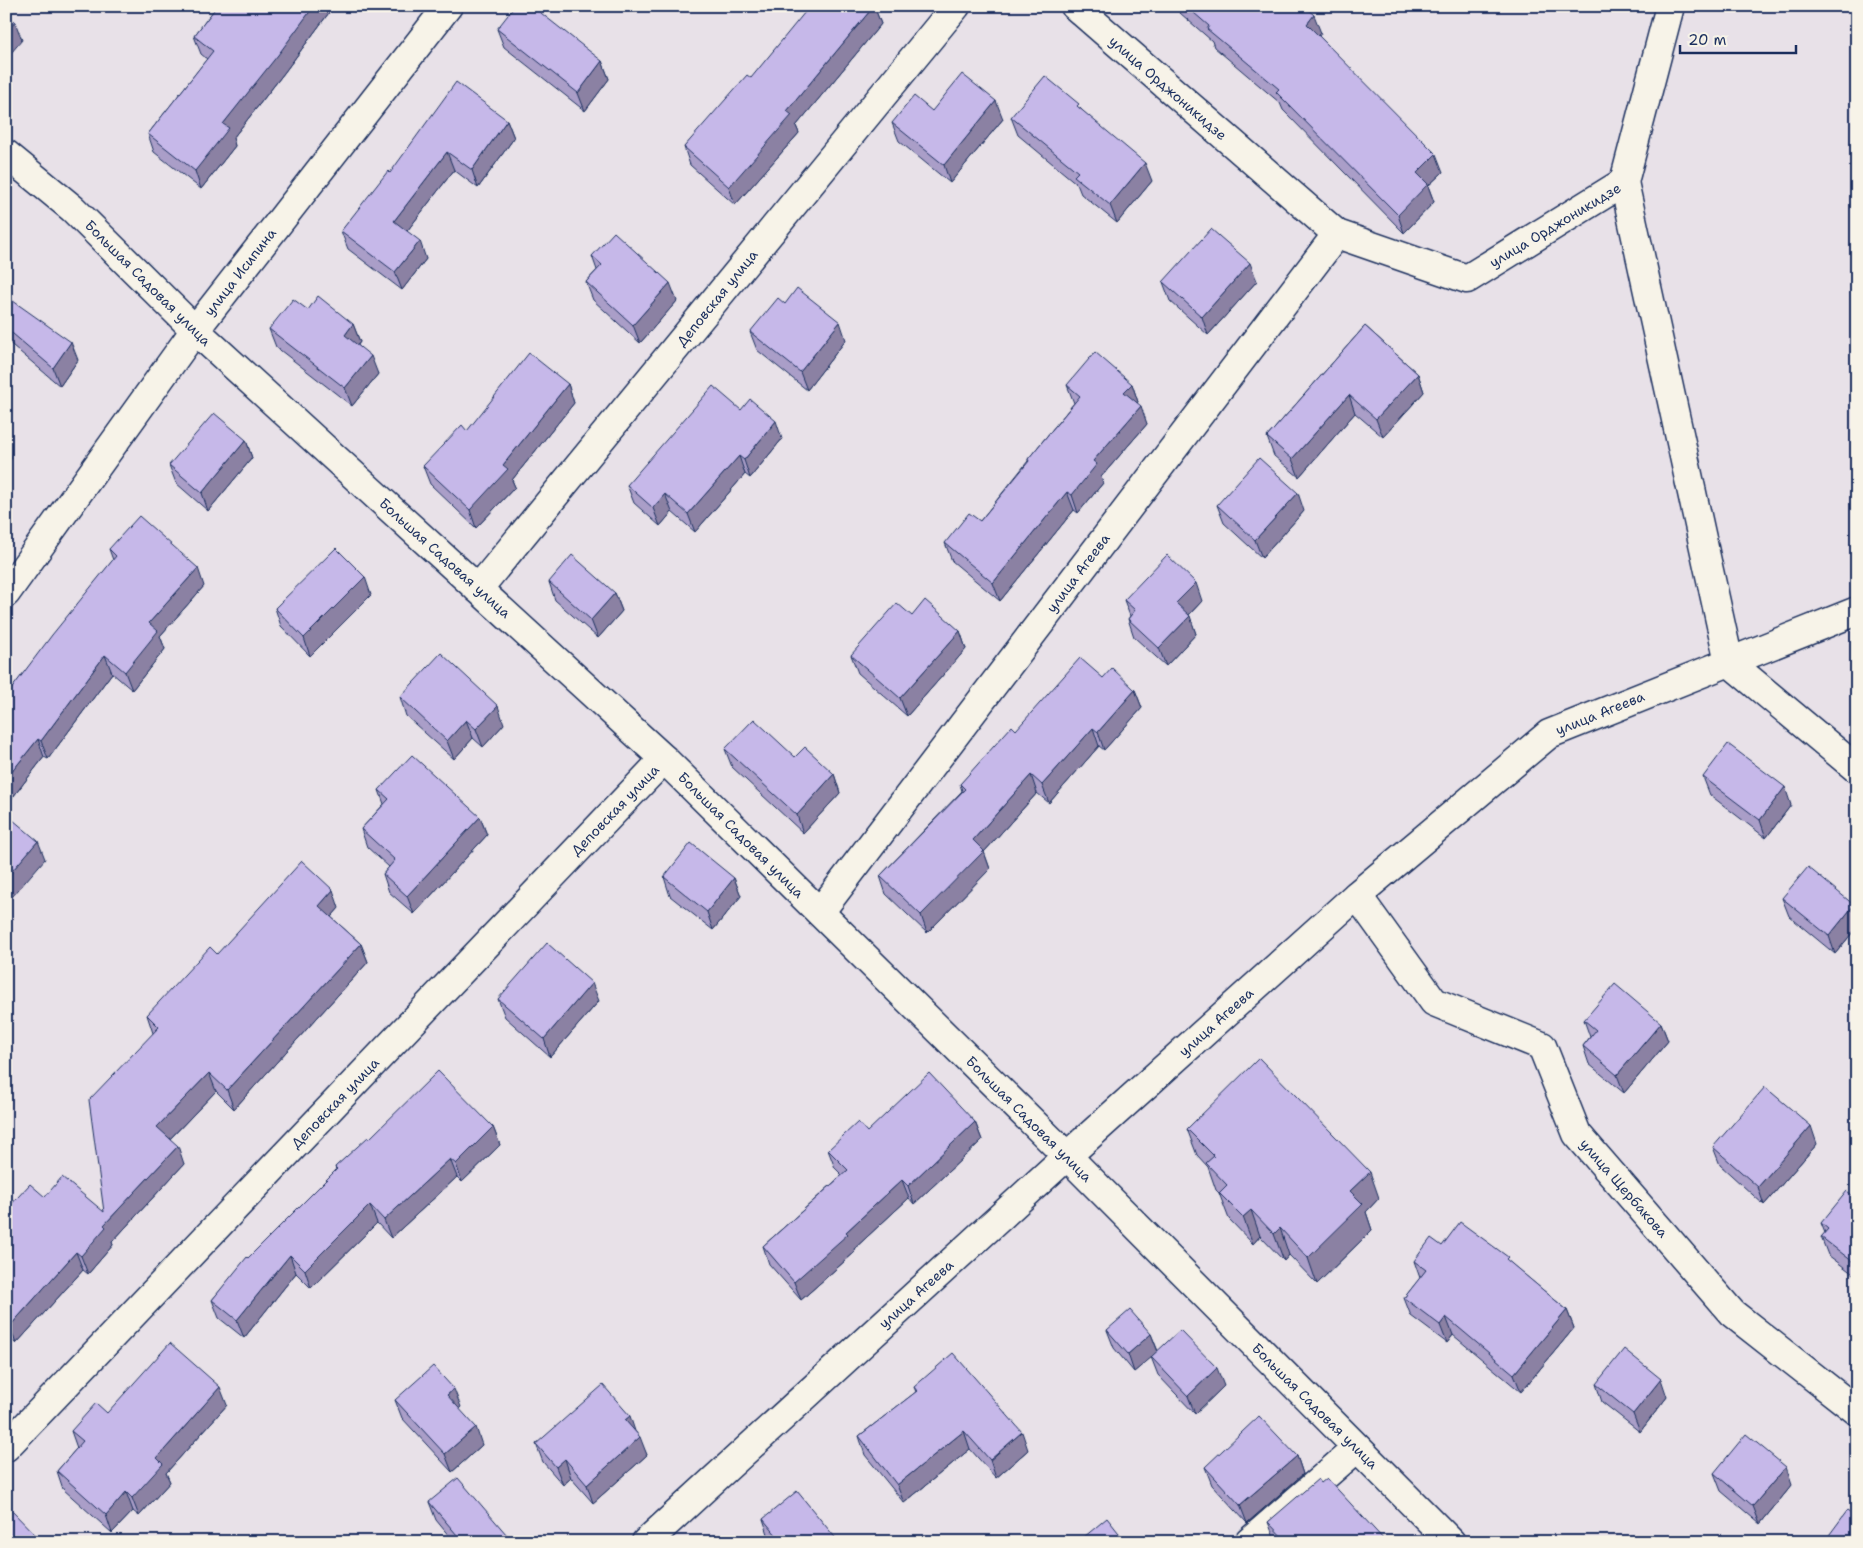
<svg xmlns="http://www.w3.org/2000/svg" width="1863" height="1548" font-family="'Shantell Sans',sans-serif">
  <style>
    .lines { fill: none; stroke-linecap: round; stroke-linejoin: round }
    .minor-casing { stroke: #1b2f5e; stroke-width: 31 }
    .major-casing { stroke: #1b2f5e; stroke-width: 31 }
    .minor { stroke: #f7f3e8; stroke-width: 28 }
    .major { stroke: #f7f3e8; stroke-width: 28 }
    .wall { fill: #aa9ec8; stroke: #1b2f5e }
    .shaded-wall { fill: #8b81a3; stroke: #1b2f5e }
    .building { fill: #c6b8e9; stroke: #1b2f5e }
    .labels { text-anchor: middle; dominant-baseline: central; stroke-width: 4; stroke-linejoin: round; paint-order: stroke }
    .street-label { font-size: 14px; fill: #1b2f5e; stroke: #f7f3e8 }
  </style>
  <rect width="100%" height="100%" fill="#e8e1e8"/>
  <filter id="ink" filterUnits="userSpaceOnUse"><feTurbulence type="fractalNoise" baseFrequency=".02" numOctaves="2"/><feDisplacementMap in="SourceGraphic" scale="10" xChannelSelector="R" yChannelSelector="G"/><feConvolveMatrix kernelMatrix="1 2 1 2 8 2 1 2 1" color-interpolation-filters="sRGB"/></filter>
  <g filter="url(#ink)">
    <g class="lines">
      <g class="minor-casing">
        <g id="minor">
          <polyline points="1075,6 1337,234 1467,279 1624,182 1729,662 1857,769"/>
          <polyline points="1624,182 1670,6"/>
          <polyline points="478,589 956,6"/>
          <polyline points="6,593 195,330 448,6"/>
          <polyline points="1357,895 1434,1002 1542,1046 1577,1134 1732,1313 1857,1411"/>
          <polyline points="820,912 1337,234"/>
          <polyline points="6,1447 664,759"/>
          <polyline points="646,1542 1067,1156 1357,895 1549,734 1857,611"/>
          <polyline points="1249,1542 1357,1448"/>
        </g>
      </g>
      <g class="major-casing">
        <polyline id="major" points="6,154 73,209 195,330 664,759 1067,1156 1451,1542"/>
      </g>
      <use href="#minor" class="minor"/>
      <use href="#major" class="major"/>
    </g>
    <g class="wall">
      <polygon points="217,6 334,6 284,73 233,138 235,146 201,189 154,152 148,134 207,59 201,54 194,36"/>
      <polygon points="874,6 881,24 796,126 799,133 735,205 690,165 684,147 751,78"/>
      <polygon points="1172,6 1306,6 1305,7 1321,33 1319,36 1443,172 1428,186 1434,202 1404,233 1283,110 1280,103 1214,47 1212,41"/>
      <polygon points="497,29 602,61 609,79 585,111 504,47"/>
      <polygon points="1080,108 1152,181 1117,223 1081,194 1077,184 1018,135 1011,117"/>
      <polygon points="932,111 1003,119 950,183 899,141 892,123"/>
      <polygon points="507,120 514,138 478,188 454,170 407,231 426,259 402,290 348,249 341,231 390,173"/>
      <polygon points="592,256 677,301 640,343 593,300 586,282 597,270"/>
      <polygon points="1257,281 1208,335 1170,301 1163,282"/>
      <polygon points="6,296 78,360 60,386 6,340"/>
      <polygon points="785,304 846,340 807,390 757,350 750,332"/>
      <polygon points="308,310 353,324 360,342 358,345 378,374 352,406 276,347 269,329"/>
      <polygon points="1365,326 1418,374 1424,392 1383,437 1355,413 1299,477 1274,456 1267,437"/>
      <polygon points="568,384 574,403 512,480 515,487 476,528 430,484 423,466 467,431"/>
      <polygon points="1132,384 1138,402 1137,403 1147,424 1101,477 1103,483 1078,513 1074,510 1000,601 952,561 945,543 980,521 1028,461 1028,459 1074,403 1067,385"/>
      <polygon points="741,410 782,439 750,478 745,474 695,532 672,512 660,526 634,503 627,485"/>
      <polygon points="246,440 252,458 208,511 176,483 169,465"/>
      <polygon points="1217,505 1304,511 1262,558 1224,523"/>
      <polygon points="109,549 204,586 160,636 165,649 132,690 112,673 48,759 44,757 6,806 6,696 113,560"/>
      <polygon points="549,582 615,593 622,611 598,638 555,600"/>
      <polygon points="371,595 310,656 281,626 275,608"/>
      <polygon points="1124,600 1202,601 1189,615 1196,634 1166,666 1134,637 1128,619 1130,616"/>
      <polygon points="912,616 960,631 966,649 907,716 858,673 851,655"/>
      <polygon points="1103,678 1135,690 1142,708 1104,750 1099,746 1049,803 1037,793 984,852 990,869 927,933 886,894 880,876 962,791 960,784 1016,730"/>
      <polygon points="400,697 504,724 483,747 473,738 454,759 406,716"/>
      <polygon points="725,749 795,757 834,774 840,793 803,833 732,767"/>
      <polygon points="1703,777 1791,805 1766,838 1710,795"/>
      <polygon points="379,790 480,817 487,835 414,914 389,892 383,874 389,867 367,847 361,829 384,804"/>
      <polygon points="664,877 734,878 741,896 713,930 670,896"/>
      <polygon points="1782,898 1857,912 1857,927 1835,954 1789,916"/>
      <polygon points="339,908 331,917 361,944 368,962 234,1109 216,1091 170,1139 184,1164 112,1242 113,1245 88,1274 83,1270 16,1344 6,1335 6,1210 45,1197 104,1212 153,1033 147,1015 217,954"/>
      <polygon points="498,999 599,1001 550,1057 505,1017"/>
      <polygon points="1584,1020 1661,1023 1668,1041 1624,1093 1589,1064 1583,1046 1590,1037"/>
      <polygon points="975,1122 982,1140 914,1204 909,1198 854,1249 855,1252 801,1300 769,1264 763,1246 842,1175 835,1168 828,1150 867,1132"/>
      <polygon points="493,1127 500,1145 462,1182 457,1177 391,1238 377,1223 311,1288 296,1273 244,1338 219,1318 212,1300 248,1258 336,1170 335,1167 369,1139"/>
      <polygon points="1187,1129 1379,1198 1366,1212 1372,1230 1317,1284 1289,1255 1284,1261 1260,1236 1253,1244 1229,1219 1219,1193 1216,1190 1208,1167 1197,1155"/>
      <polygon points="1817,1144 1764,1205 1720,1165 1713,1147"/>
      <polygon points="1857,1199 1857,1277 1828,1255 1821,1237 1825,1233 1821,1223"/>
      <polygon points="1442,1246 1509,1262 1567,1310 1574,1328 1521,1392 1453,1335 1447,1343 1411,1316 1404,1298 1420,1278 1414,1261"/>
      <polygon points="1107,1330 1151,1334 1158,1351 1224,1386 1195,1414 1158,1375 1151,1357 1134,1372 1114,1348"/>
      <polygon points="1596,1384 1667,1397 1640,1432 1602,1402"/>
      <polygon points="914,1387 1028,1450 996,1478 970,1449 904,1503 865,1455 859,1436 916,1392"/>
      <polygon points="395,1400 461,1407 459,1409 482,1445 452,1472 402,1418"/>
      <polygon points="227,1405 166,1473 170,1482 139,1516 133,1511 112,1533 63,1489 57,1471 77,1448 71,1431 107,1413"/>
      <polygon points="636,1432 647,1455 593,1503 571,1478 563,1485 543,1462 536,1444"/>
      <polygon points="1297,1456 1303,1474 1247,1523 1212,1485 1205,1467"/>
      <polygon points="1714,1473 1792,1485 1760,1524 1721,1491"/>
      <polygon points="1321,1483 1386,1542 1277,1542 1275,1540 1268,1522"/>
      <polygon points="429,1502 513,1542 454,1542 436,1520"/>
      <polygon points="763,1519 838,1542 773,1542 769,1537"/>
    </g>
    <g class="shaded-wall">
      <polygon points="314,6 334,6 284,73 233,138 235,146 201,189 195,171 223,124"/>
      <polygon points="874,6 881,24 796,126 799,133 735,205 729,187 787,111"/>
      <polygon points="1314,15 1321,33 1314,42 1307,24"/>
      <polygon points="15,22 22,40 6,59 6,33"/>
      <polygon points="602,61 609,79 585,111 578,93"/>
      <polygon points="996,101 1003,119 950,183 944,165"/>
      <polygon points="507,120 514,138 478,188 472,170"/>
      <polygon points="447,152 454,170 401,239 394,221"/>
      <polygon points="1436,154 1443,172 1428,186 1434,202 1404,233 1398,215 1417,173"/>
      <polygon points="1145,163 1152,181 1117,223 1110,205"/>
      <polygon points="420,241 426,259 402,290 395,272"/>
      <polygon points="1250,263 1257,281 1208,335 1202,317"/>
      <polygon points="670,283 677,301 640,343 633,325"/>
      <polygon points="840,322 846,340 807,390 800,372"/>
      <polygon points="353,324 360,342 351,353 345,335"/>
      <polygon points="71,342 78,360 60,386 53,368"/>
      <polygon points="371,356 378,374 352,406 345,388"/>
      <polygon points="1418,374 1424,392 1383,437 1376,419"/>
      <polygon points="568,384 574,403 512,480 515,487 476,528 470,510 503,465"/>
      <polygon points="1132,384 1138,402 1131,410 1124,392"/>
      <polygon points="1349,395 1355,413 1299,477 1292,459"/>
      <polygon points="1141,406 1147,424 1101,477 1103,483 1078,513 1072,495 1093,461"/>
      <polygon points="776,421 782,439 750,478 744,460"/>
      <polygon points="246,440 252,458 208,511 202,493"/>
      <polygon points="6,442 12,458 6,465"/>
      <polygon points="739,456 745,474 695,532 688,514"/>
      <polygon points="1067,492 1074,510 1000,601 993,583"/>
      <polygon points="1298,493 1304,511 1262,558 1255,540"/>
      <polygon points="665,494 672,512 660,526 653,508"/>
      <polygon points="198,568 204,586 160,636 165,649 132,690 125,672 149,623"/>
      <polygon points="365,577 371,595 310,656 304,638"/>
      <polygon points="1196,583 1202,601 1183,621 1176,603"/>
      <polygon points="615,593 622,611 598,638 591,620"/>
      <polygon points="1190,616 1196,634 1166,666 1159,648"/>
      <polygon points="960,631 966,649 907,716 900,698"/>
      <polygon points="105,655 112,673 48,759 41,741"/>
      <polygon points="1135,690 1142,708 1104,750 1098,732"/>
      <polygon points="498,706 504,724 483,747 476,729"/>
      <polygon points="466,720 473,738 454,759 447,741"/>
      <polygon points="1093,728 1099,746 1049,803 1042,785"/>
      <polygon points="38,739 44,757 6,806 6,779"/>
      <polygon points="834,774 840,793 803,833 797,815"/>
      <polygon points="1031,775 1037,793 984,852 990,869 927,933 921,915 973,840"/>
      <polygon points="1785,787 1791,805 1766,838 1760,820"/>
      <polygon points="480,817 487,835 414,914 407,896"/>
      <polygon points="38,841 45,859 6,904 6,878"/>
      <polygon points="734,878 741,896 713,930 707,912"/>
      <polygon points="333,890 339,908 325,924 319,906"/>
      <polygon points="1854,905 1857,912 1857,927 1835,954 1829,936"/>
      <polygon points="361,944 368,962 234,1109 227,1090"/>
      <polygon points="592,983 599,1001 550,1057 544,1039"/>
      <polygon points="1661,1023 1668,1041 1624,1093 1617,1075"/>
      <polygon points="209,1073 216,1091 164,1145 157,1127"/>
      <polygon points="975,1122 982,1140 914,1204 908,1186"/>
      <polygon points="1811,1126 1817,1144 1764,1205 1758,1187"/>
      <polygon points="493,1127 500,1145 462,1182 456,1164"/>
      <polygon points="178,1146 184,1164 112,1242 113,1245 88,1274 81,1256 104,1225"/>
      <polygon points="450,1159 457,1177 391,1238 384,1220"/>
      <polygon points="1370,1172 1379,1198 1366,1212 1372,1230 1317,1284 1308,1258 1350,1191"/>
      <polygon points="902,1180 909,1198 854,1249 855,1252 801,1300 794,1282 846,1232"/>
      <polygon points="370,1205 377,1223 311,1288 305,1270"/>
      <polygon points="1251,1210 1260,1236 1253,1244 1243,1217"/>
      <polygon points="1280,1228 1289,1255 1284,1261 1274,1234"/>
      <polygon points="76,1252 83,1270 16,1344 10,1326"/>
      <polygon points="290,1255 296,1273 244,1338 237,1320"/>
      <polygon points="1567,1310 1574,1328 1521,1392 1514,1374"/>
      <polygon points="1446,1317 1453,1335 1447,1343 1440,1325"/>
      <polygon points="1151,1334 1158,1352 1134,1372 1128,1354"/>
      <polygon points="1217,1368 1224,1386 1195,1414 1188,1396"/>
      <polygon points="1661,1379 1667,1397 1640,1432 1633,1414"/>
      <polygon points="220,1387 227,1405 166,1473 170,1482 139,1516 132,1498 157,1458"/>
      <polygon points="454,1389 461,1407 454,1413 447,1395"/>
      <polygon points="630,1416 636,1434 625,1420"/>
      <polygon points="476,1427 482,1445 452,1472 445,1454"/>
      <polygon points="964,1431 970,1449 904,1503 897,1485"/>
      <polygon points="1022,1432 1028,1450 996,1478 990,1460"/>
      <polygon points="640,1437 647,1455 593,1503 587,1485"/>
      <polygon points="1297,1456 1303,1474 1247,1523 1240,1505"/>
      <polygon points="565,1459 571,1478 563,1485 556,1467"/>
      <polygon points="1786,1467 1792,1485 1760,1524 1753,1506"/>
      <polygon points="126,1492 133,1511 112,1533 106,1515"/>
    </g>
    <g class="building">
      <polygon points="217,6 314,6 278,55 223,124 229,128 195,171 148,134 213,51 194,36"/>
      <polygon points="515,6 532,6 602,61 578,93 497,29"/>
      <polygon points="810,6 874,6 787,111 792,115 729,187 684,147 747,75 751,78"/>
      <polygon points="1186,6 1304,6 1314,15 1307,24 1436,154 1417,173 1428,184 1398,215 1276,92 1279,89 1207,29 1209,26"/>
      <polygon points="6,15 15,22 6,33"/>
      <polygon points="962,74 996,101 944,165 892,123 914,96 932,111"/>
      <polygon points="1045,76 1079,104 1077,106 1145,163 1110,205 1074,176 1078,172 1011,117"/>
      <polygon points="456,82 507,120 472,170 447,152 394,221 420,241 395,272 341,231 388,171 390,173"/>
      <polygon points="1211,229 1250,263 1202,317 1163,282"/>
      <polygon points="614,232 670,283 633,325 586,282 602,265 592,256"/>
      <polygon points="797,288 840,322 800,372 750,332 778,298 785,304"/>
      <polygon points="6,296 71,342 53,368 6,328"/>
      <polygon points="318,296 353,324 345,335 371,356 345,388 269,329 293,299 308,310"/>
      <polygon points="1365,326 1418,374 1376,419 1349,395 1292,459 1267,437"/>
      <polygon points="1095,352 1132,384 1124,392 1141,406 1093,461 1097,464 1072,495 1067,492 993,583 945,543 969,513 980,521 1029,461 1028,459 1080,396 1067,385"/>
      <polygon points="529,353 568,384 503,465 508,469 470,510 423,466 462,425 467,431"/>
      <polygon points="713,386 741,410 750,399 776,421 744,460 739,456 688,514 665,494 653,508 627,485"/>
      <polygon points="214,413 246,440 202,493 169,465"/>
      <polygon points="1259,458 1298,493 1255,540 1217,505"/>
      <polygon points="139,516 198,568 149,623 158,631 125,672 105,655 41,741 38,739 6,779 6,696 52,635 116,556 109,549"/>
      <polygon points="336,548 365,577 304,638 275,608"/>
      <polygon points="572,555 615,593 591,620 549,582"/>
      <polygon points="1167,555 1196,583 1176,603 1190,616 1159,648 1128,619 1135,610 1124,600"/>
      <polygon points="925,600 960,631 900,698 851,655 897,603 912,616"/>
      <polygon points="441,653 498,706 476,729 466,720 447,741 400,697"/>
      <polygon points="1080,658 1103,678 1112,668 1135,690 1098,732 1093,728 1042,785 1031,775 973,840 984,851 921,915 880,876 965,789 960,784 1012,726 1016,730"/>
      <polygon points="754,719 795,757 805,747 834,774 797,815 725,749"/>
      <polygon points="1728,744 1785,787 1760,820 1703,777"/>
      <polygon points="412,755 480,817 407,896 383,874 395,860 361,829 389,799 379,790"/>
      <polygon points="6,814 38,841 6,878"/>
      <polygon points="691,843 734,878 707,912 664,877"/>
      <polygon points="302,861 333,890 319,906 361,944 227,1090 209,1073 157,1127 178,1146 104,1225 106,1227 81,1256 76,1252 10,1326 6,1323 6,1210 30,1184 45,1197 62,1177 104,1212 89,1100 159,1027 147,1015 210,947 217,954"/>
      <polygon points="1808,867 1854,905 1829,936 1782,898"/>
      <polygon points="547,943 592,983 544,1039 498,999"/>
      <polygon points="1615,984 1661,1023 1617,1075 1583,1046 1596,1030 1584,1020"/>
      <polygon points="1259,1058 1370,1172 1350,1191 1363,1204 1308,1258 1280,1228 1274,1234 1251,1210 1243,1217 1219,1193 1227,1185 1206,1163 1214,1156 1187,1129"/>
      <polygon points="438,1071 493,1127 456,1164 450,1159 384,1220 370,1205 305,1270 290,1255 237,1320 212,1300 247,1257 248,1258 337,1169 335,1167 368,1137 369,1139"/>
      <polygon points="929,1073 975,1122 908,1186 902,1180 846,1232 848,1234 794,1282 763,1246 848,1170 828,1150 858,1122 867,1132"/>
      <polygon points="1765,1087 1811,1126 1758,1187 1713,1147"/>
      <polygon points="1847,1191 1857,1199 1857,1265 1821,1237 1828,1229 1821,1223"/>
      <polygon points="1460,1222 1508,1257 1506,1259 1567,1310 1514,1374 1446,1317 1440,1325 1404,1298 1426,1270 1414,1261 1431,1238 1442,1246"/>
      <polygon points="1130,1310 1151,1334 1128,1354 1107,1330"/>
      <polygon points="1180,1330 1217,1368 1188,1396 1151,1357"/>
      <polygon points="170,1343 220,1387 157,1458 163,1464 132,1498 126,1492 106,1515 57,1471 83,1441 71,1431 96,1403 107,1413"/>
      <polygon points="1624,1349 1661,1379 1633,1414 1596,1384"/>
      <polygon points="953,1353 1022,1432 990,1460 964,1431 897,1485 859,1436 917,1391 914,1387"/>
      <polygon points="433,1366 454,1389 447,1395 476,1427 445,1454 395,1400"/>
      <polygon points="603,1385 630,1416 625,1420 640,1437 587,1485 565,1459 556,1467 536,1444"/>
      <polygon points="1259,1416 1297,1456 1240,1505 1205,1467"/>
      <polygon points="1746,1434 1786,1467 1753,1506 1714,1473"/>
      <polygon points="458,1478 513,1542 463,1542 429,1502"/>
      <polygon points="1327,1478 1386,1542 1287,1542 1268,1522 1318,1479 1321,1483"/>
      <polygon points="797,1491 838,1541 837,1542 782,1542 763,1519"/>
      <polygon points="11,1510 42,1542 6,1542 6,1515"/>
      <polygon points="1847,1511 1857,1518 1857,1542 1824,1542"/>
      <polygon points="1107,1518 1126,1542 1078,1542"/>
    </g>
  </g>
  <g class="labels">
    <g class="street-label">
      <text transform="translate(1168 88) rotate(41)">улица Орджоникидзе</text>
      <text transform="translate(1555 225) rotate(-31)">улица Орджоникидзе</text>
      <text transform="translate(240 272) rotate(-52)">улица Исипина</text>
      <text transform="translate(148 283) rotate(45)">Большая Садовая улица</text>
      <text transform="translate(717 298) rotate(-51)">Деповская улица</text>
      <text transform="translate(445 558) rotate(42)">Большая Садовая улица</text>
      <text transform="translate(1078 573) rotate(-53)">улица Агеева</text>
      <text transform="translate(1600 713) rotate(-22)">улица Агеева</text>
      <text transform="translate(615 810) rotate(-46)">Деповская улица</text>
      <text transform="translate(741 835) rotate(45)">Большая Садовая улица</text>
      <text transform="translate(1216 1022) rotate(-42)">улица Агеева</text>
      <text transform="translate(335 1103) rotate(-46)">Деповская улица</text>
      <text transform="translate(1029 1119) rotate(45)">Большая Садовая улица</text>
      <text transform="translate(1624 1188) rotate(49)">улица Щербакова</text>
      <text transform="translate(916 1294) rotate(-42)">улица Агеева</text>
      <text transform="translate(1315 1406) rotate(45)">Большая Садовая улица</text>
    </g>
  </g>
  <rect width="1863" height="1548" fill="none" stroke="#f7f3e8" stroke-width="25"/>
  <rect x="12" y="12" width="1838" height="1523" fill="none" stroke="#1b2f5e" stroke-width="2" filter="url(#ink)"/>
  <path d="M1680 45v8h116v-8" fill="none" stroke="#1b2f5e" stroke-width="2.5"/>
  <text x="1688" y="45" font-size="15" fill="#1b2f5e" stroke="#f7f3e8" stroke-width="4" paint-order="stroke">20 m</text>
</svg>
